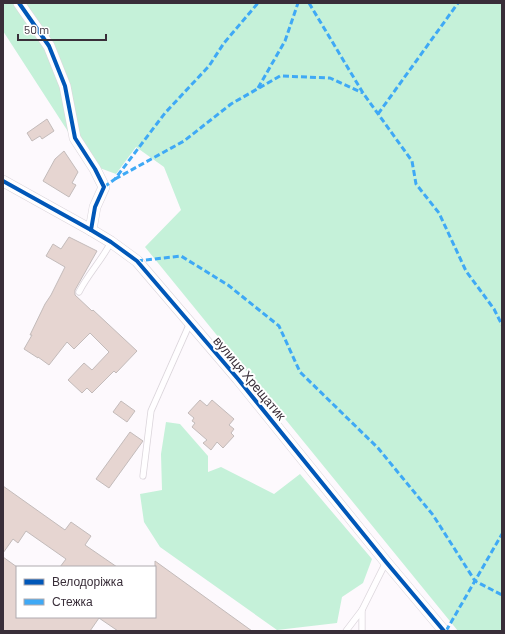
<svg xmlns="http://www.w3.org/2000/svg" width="505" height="634" font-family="Barlow,sans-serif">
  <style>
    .green { fill: #c5f1d9 }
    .building { fill: #e6d5d1; stroke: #c3bbba }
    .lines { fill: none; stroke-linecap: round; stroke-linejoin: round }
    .lane-casing { stroke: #dbd5db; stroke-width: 7 }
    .street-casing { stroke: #dbd5db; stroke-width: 12 }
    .lane { stroke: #fffeff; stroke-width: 5.5 }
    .street { stroke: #fffeff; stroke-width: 11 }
    .quiet { stroke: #3fa9f5; stroke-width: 3; stroke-dasharray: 6 3; stroke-linecap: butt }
    .cycleway-casing { stroke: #fff; stroke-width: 6 }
    .cycleway { stroke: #0057b8; stroke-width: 4 }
    .labels { text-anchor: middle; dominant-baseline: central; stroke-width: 4; stroke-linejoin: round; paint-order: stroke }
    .street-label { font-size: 13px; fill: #392e39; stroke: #fff }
  </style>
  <rect width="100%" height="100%" fill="#fdf9fd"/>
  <g class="green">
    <polygon points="3,3 502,3 502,631 458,631 145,247 181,210 164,167 136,147 116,174 89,164 3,31"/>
    <polygon points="166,422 180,424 208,456 208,472 221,467 274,494 300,474 372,559 363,583 342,597 337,623 277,630 160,547 144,522 140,494 162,490 161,454"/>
  </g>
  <g class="building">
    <polygon points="47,119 54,131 42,139 40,136 32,141 27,133"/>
    <polygon points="64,151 78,172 72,183 76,185 69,197 43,181 55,159"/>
    <polygon points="69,237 97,251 75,290 75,295 92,311 93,310 137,351 116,373 114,371 92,393 87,388 82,393 68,380 84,363 92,370 109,352 90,333 74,349 67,342 49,365 38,357 38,358 24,349 32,335 30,335 45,304 51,295 65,267 46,256 53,244 61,249"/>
    <polygon points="200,400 207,406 212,400 234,419 229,425 234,429 231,433 234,436 223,448 217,442 211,450 203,443 207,440 192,427 195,423 192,421 194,418 188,413"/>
    <polygon points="121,401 135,411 127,422 113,412"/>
    <polygon points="130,432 143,441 109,488 96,479"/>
    <polygon points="3,486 65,530 71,522 91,536 85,545 117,567 60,567 66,559 26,531 18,543 13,539 3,553"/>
    <polygon points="3,557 17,567 17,617 155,617 155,561 252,631 118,631 99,618 90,631 3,631"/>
  </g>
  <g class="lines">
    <g class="lane-casing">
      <g id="lane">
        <path d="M79,292C88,274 102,260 111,242"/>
        <polyline points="143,476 151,411 190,323"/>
        <polyline points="346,631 362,610"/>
        <polyline points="362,631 362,610 386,562"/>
      </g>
    </g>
    <g class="street-casing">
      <g id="street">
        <polyline points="19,3 49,46 65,86 75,138 95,169 104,187 95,207 91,230"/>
        <polyline points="3,181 91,230 111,242 137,261 238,379 386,562 444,631"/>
      </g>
    </g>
    <use href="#lane" class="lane"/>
    <use href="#street" class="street"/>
    <g class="quiet">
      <polyline points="309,3 363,93 412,161 416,184 439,213 466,271 494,309 502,325"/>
      <polyline points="258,88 285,41 298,3"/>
      <polyline points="378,114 458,3"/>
      <polyline points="115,179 184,141 231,104 280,76 330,78 363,93"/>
      <polyline points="104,187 115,179 165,113 209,66 224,43 258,3"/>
      <polyline points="137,261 181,256 228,285 279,326 300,372 378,448 433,515 475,581 502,595"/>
      <polyline points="446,631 502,534"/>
    </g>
    <g class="cycleway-casing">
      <g id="cycleway">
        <polyline points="19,3 49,46 65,86 75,138 95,169 104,187 95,207 91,230"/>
        <polyline points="3,181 91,230 111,242 137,261 238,379 386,562 444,631"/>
      </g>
    </g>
    <use href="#cycleway" class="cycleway"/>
  </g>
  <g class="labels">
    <g class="street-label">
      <text transform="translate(250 378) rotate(50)">вулиця Хрещатик</text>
    </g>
  </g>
  <rect width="505" height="634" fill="none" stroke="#392e39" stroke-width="8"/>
  <rect x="16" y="566" width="140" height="52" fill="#ffffff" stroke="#b0abb0"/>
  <rect x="24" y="579" width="20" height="6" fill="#0057b8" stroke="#b0abb0"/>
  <text x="52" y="586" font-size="12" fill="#392e39">Велодоріжка</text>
  <rect x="24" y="599" width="20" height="6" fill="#3fa9f5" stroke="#b0abb0"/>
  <text x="52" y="606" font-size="12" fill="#392e39">Стежка</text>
  <path d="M18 34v6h88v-6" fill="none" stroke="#392e39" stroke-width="2"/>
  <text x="24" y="34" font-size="12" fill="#392e39" stroke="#ffffff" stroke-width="3" paint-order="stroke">50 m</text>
</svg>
